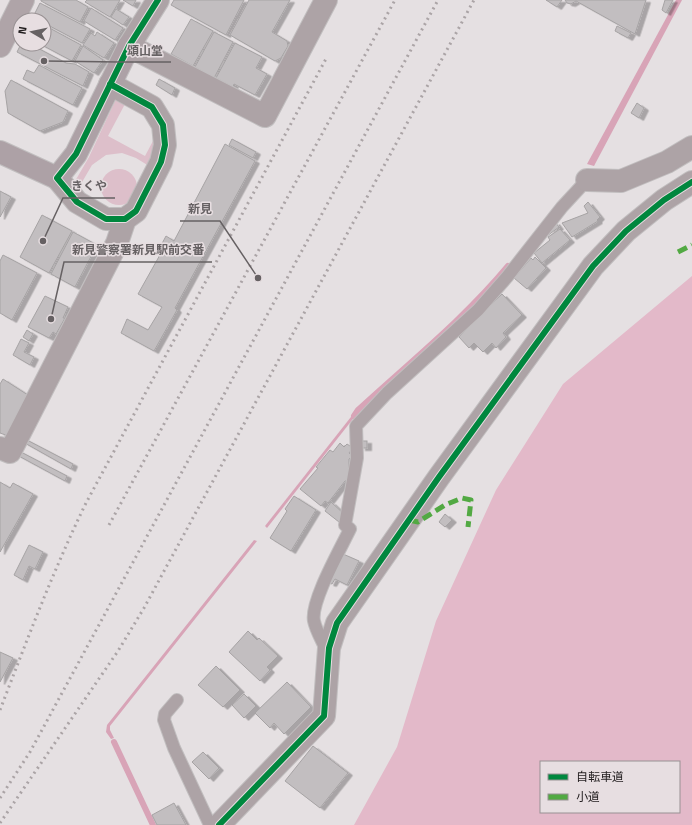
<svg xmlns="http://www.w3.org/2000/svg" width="692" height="825" font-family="'Titillium Web','Noto Sans JP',sans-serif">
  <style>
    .green { fill: #ddbfca }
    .forest { fill: #e3b9c9; fill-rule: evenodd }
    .water { fill: #d8a4b7 }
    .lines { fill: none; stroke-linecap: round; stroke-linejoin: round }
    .stream { stroke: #d8a4b7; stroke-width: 6 }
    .building { fill: #c2bec0; stroke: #a6a3a4; filter: url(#shadow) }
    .lane-casing { stroke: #c1bebf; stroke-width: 14 }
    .street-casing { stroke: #c1bebf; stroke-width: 24 }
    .secondary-casing { stroke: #c1bebf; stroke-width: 24 }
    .primary-casing { stroke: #c1bebf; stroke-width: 24 }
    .lane { stroke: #ada3a6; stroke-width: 12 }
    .street { stroke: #ada3a6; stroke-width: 22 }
    .secondary { stroke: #ada1a6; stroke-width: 22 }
    .primary { stroke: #afa4a8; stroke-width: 22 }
    .rail { stroke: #aba4a6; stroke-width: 3; stroke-dasharray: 2 4; stroke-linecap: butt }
    .quiet { stroke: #52a943; stroke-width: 5; stroke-dasharray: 10 5; stroke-linecap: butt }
    .cycleway-casing { stroke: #e7dee1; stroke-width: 8 }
    .cycleway { stroke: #00873e; stroke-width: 6 }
    .leader { fill: none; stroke: #666163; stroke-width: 1.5 }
    .callout-dot { fill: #666163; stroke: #e7dee1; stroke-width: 1.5 }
    .callout-label { font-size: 12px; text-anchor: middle; font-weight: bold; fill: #666163; stroke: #e7dee1; stroke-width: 3; stroke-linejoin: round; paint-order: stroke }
  </style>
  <defs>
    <filter id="shadow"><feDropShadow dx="4.5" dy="2.5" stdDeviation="0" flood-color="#0004"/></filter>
  </defs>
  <rect width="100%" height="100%" fill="#e5e0e2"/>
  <g class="green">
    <polygon points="116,99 125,104 108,136 145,156 153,141 155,142 149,166 136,158 122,153 106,155 92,165 78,189 74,183 89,157"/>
    <circle cx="119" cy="187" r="18"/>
  </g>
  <path class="forest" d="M692,276V825H354L397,747L436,621L496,490L563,384ZM541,762H679V812H541Z"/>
  <g class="water">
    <polygon points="676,0 682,0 594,166 587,164"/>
    <polygon points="358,408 360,410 267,528 265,526"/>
    <polygon points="254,540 257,541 110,726 110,730 114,738 111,739 106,732 107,725"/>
  </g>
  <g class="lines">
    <g class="stream">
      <path d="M354,416L358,410C409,363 464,319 508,266"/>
      <polyline points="114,742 153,825"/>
    </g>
  </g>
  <g class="building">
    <polygon points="41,0 76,0 88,7 80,22 41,1"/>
    <polygon points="87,0 120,0 110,17 85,2"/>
    <polygon points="123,0 136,0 133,6"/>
    <polygon points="174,0 244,0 226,35 171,5"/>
    <polygon points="249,0 290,0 272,32 287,41 288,46 281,58 275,61 230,35"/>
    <polygon points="546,0 562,0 557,7"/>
    <polygon points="565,0 646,0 635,34 576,1 571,4 567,3"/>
    <polygon points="665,0 673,0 666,13 662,10"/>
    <polygon points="40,3 90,29 82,43 44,23 44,20 38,20 33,17"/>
    <polygon points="91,8 123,28 115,40 84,21"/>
    <polygon points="116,9 129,17 123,25 111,17"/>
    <polygon points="191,19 213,31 193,66 171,54"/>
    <polygon points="44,25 81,45 72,61 40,44 44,44"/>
    <polygon points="617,26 631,33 628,38 615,31"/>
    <polygon points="97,32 114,43 104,58 83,45 91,33 95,36"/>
    <polygon points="214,32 233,42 214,78 195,67"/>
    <polygon points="235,43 262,57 256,68 267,74 255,95 234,84 233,87 216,78"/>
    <polygon points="21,44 30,44 66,63 75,64 89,72 83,86 17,52"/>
    <polygon points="83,46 103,60 94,73 75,61"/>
    <polygon points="39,65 82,88 73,105 23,79 27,70 34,73"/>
    <polygon points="159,79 175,88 172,95 156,85"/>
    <polygon points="11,80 68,111 63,122 40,131 8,113 5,91"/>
    <polygon points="637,103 644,108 639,118 631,113"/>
    <polygon points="232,139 256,152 253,158 229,145"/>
    <polygon points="225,144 255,161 175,308 177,310 154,351 121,333 127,319 148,330 162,307 138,294 161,253 158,251 166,236 174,241"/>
    <polygon points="0,191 11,197 0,217"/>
    <polygon points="588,202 600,217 597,220 598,221 572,237 562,223 588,213 584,206"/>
    <polygon points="42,215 72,231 49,273 20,257"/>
    <polygon points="555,222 559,227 547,236 546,235"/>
    <polygon points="560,229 570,240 542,263 534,253 550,240 548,237"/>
    <polygon points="73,232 97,245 75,287 51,274"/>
    <polygon points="3,255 37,273 12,320 0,313 0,261"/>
    <polygon points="535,257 546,268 527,289 514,278 531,258 533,260"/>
    <polygon points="502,294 522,315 503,333 506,337 496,348 492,343 483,352 474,343 469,348 459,337"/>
    <polygon points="45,296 68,307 63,318 65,318 56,334 53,332 49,338 28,327"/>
    <polygon points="27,330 33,334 29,341 23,337"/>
    <polygon points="21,339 29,343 24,352 34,357 30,365 13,355"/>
    <polygon points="3,379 31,397 11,437 0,433 0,384"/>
    <polygon points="25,439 73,464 71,469 23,442"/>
    <rect x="361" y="441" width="6" height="7"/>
    <polygon points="340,443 344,447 347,444 353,448 349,453 352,456 349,459 349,478 346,481 345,481 328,503 325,501 321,506 300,489 318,468 316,467 330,450 333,452"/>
    <polygon points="19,451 67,476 65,481 17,455"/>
    <polygon points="0,482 10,488 13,483 33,494 0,552"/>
    <polygon points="294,496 316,510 291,551 270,538 287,511 285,509"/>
    <polygon points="331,502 344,514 339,522 325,511"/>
    <polygon points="445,514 452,520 445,527 439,522"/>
    <polygon points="29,545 43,552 35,569 29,566 23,580 14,575"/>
    <polygon points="343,554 359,561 347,585 335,579 332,584 329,583"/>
    <polygon points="248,631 257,640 259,638 278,656 267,667 270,670 260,681 229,652"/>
    <polygon points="0,652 13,658 0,682"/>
    <polygon points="216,666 240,690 223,707 198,685"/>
    <polygon points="287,682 311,707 284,734 274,723 270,728 255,713"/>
    <polygon points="244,694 256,706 244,718 232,705"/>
    <polygon points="313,746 348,773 320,808 285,781"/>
    <polygon points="203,752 219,768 209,779 192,762"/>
    <polygon points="174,803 186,825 157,825 152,815"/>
  </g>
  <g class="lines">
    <g class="lane-casing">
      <g id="lane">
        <path d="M327,652C323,642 316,631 314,621C310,602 341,548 350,529L345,525L357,458L356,426L387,393L478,310L507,277L562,207L587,180"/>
        <polyline points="177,700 165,714 164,720 174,748 210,825"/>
      </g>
    </g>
    <g class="street-casing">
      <g id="street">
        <polyline points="158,0 129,46 265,116 326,0"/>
        <polyline points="57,178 77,202 106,219 125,219 136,211 161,162 165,145 163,125 152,107 110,84"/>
        <polyline points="587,180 621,181 667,162 692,147"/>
        <polyline points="0,448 10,452 117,243 125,219"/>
        <polyline points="219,825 324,716 329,648 337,623 439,477 593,266 626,231 664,200 692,182"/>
      </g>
    </g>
    <g class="secondary-casing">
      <polyline id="secondary" points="0,152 57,178 76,154 129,46"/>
    </g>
    <g class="primary-casing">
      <polyline id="primary" points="0,46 23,0"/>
    </g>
    <use href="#lane" class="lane"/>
    <use href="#street" class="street"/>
    <use href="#secondary" class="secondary"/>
    <use href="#primary" class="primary"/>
    <g class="rail">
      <polyline points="109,525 395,0"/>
      <path d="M0,710C27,640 53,571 86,503L327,57"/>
      <polyline points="0,798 30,752 438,0"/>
      <polyline points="0,823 118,651 144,608 474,0"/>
    </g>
    <g class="quiet">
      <polyline points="678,252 692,245"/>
      <polyline points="409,520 418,522 445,505 462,498 471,500 468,527"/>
    </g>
    <g class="cycleway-casing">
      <g id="cycleway">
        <polyline points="110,84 152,107 163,125 165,145 161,162 136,211 125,219 106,219 77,202 57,178 76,154 129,46 158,0"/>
        <polyline points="219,825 324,716 329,648 337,623 439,477 593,266 626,231 664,200 692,182"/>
      </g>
    </g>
    <use href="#cycleway" class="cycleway"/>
  </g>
  <path class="leader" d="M44 61L119 62H171M43 241L63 198H115M258 278L220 221H180M51 319L64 262H212"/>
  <g class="callout-dot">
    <circle cx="44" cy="61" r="4"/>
    <circle cx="43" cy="241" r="4"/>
    <circle cx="258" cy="278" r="4"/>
    <circle cx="51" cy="319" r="4"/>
  </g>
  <g class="callout-label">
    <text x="145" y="55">頌山堂</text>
    <text x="89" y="190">きくや</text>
    <text x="200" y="213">新見</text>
    <text x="138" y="254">新見警察署新見駅前交番</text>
  </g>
  <rect x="540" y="761" width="140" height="52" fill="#e7dee1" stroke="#989193"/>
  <rect x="548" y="774" width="20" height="6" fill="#00873e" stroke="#989193"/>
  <text x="576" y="781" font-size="12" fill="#211d1e">自転車道</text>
  <rect x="548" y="794" width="20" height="6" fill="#52a943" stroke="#989193"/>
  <text x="576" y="801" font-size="12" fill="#211d1e">小道</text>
  <g transform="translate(32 32) rotate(279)"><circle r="19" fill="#e7dee1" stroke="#989193"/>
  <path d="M0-3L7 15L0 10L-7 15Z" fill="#666163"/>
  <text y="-6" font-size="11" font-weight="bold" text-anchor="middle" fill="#211d1e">N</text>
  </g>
</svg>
